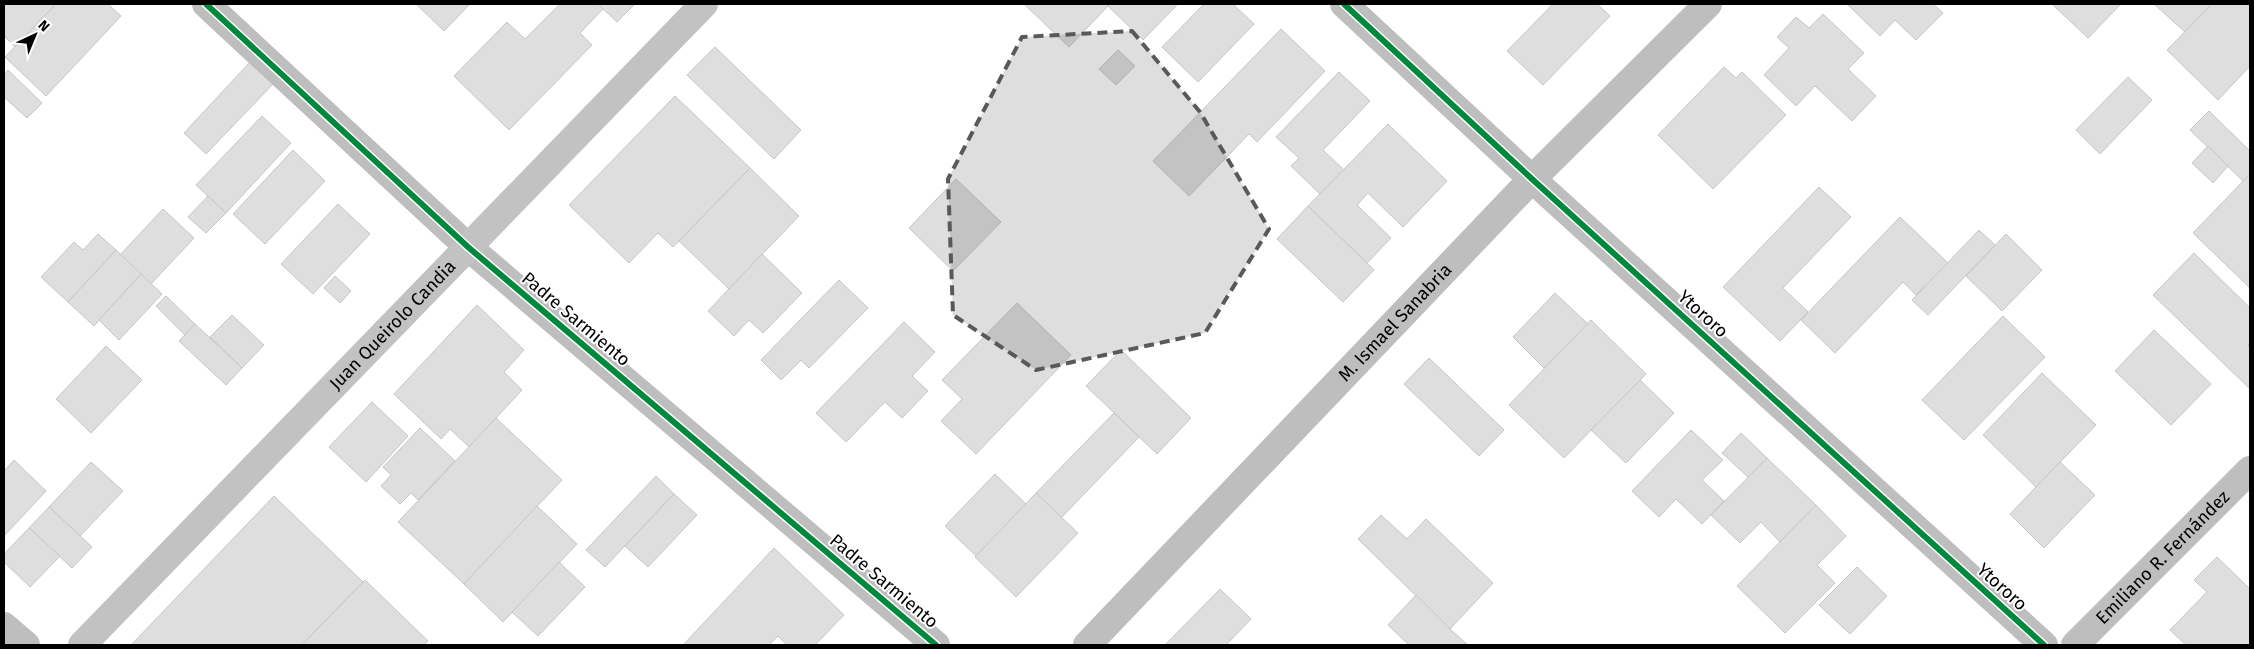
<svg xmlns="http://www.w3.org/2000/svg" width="2254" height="649" font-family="'Fira Sans',sans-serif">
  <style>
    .building { fill: #dedede; stroke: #c6c6c6 }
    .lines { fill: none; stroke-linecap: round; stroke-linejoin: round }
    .street { stroke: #bebebe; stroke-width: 28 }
    .secondary { stroke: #c2c2c2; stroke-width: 28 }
    .cycleway-casing { stroke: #fff; stroke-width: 9 }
    .cycleway { stroke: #00873e; stroke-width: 6 }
    .marked { fill: #595959; fill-opacity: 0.2; stroke: #595959; stroke-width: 4; stroke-dasharray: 10 6; stroke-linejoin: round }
    .labels { text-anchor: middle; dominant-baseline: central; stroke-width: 4; stroke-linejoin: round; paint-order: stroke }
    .street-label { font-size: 18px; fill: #000; stroke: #fff }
  </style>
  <rect width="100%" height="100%" fill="#fff"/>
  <g class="building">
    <polygon points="4,4 56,4 15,47 4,36"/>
    <polygon points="56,4 108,4 121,16 46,96 5,57"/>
    <polygon points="416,4 470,4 444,31"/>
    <polygon points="560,4 598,4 603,9 580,33 592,45 509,130 454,76 507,22 525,39"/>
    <polygon points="598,4 635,4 617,22"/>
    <polygon points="1024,4 1105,4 1108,6 1069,47"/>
    <polygon points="1110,4 1178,4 1143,40 1108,6"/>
    <polygon points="1204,4 1233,4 1254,24 1198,82 1162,47"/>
    <polygon points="1553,4 1597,4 1610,16 1543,85 1507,51"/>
    <polygon points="1847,4 1933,4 1943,13 1916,40 1895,20 1880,36"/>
    <polygon points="2052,4 2121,4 2088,38"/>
    <polygon points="2154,4 2212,4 2185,32"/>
    <polygon points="2212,4 2250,4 2250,66 2218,100 2167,50"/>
    <polygon points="1823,14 1864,53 1848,69 1876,96 1852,121 1815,86 1796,106 1764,75 1789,48 1777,37 1796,17 1809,28"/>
    <polygon points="1281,29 1325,71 1257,142 1249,134 1189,196 1153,161"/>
    <polygon points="715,47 801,130 774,159 687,75"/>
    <polygon points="1118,50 1135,66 1116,85 1099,69"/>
    <polygon points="251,61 274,83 206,154 184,133"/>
    <polygon points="1724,67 1736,78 1742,72 1786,115 1713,189 1658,135"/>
    <polygon points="8,70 42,103 27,118 4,97 4,75"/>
    <polygon points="1339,72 1370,101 1323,150 1344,170 1320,194 1291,166 1299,158 1276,137"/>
    <polygon points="2128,77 2152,100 2100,154 2076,130"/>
    <polygon points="675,96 750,168 673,247 658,233 629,263 569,205"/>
    <polygon points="2209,111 2250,151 2250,174 2243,181 2190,130"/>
    <polygon points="262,116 291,143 226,213 196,185"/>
    <polygon points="1388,124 1447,181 1403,227 1368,193 1357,205 1391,238 1367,263 1308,206"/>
    <polygon points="2208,146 2228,166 2213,183 2192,163"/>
    <polygon points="293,150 325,181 265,244 233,214"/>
    <polygon points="750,168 799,216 729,289 679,241"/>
    <polygon points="2250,174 2250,288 2193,233"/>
    <polygon points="956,179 1001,222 953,271 909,228"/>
    <polygon points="1819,187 1851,217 1783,288 1808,312 1780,341 1723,287"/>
    <polygon points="208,196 226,213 206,233 188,217"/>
    <polygon points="338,204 370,234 313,294 281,264"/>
    <polygon points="1308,206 1374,270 1343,302 1277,239"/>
    <polygon points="163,209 194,238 151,284 120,255"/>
    <polygon points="1900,217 1948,263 1916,295 1903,282 1835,353 1801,320"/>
    <polygon points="1979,230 1995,245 1928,315 1912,300"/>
    <polygon points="98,234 116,250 68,302 41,277 74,242 83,250"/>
    <polygon points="2006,234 2042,270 2002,311 1966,276"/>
    <polygon points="116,250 141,274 94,326 68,302"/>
    <polygon points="2194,253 2250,308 2250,343 2248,345 2250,347 2250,389 2153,295"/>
    <polygon points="762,254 802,293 763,333 749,320 734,336 708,311"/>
    <polygon points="141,274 162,294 119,340 99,320"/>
    <polygon points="335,276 351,291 340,303 324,288"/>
    <polygon points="839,280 868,308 809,368 801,360 781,380 761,360"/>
    <polygon points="1555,293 1588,324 1544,368 1513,337"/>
    <polygon points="166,296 195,324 185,335 156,306"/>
    <polygon points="1017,303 1071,355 976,454 941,421 962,399 942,380"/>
    <polygon points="477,305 524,350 504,372 522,390 469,447 450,429 441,439 394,394"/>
    <polygon points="232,315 264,345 242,368 210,337"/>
    <polygon points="2003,316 2045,357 1964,440 1922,400"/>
    <polygon points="1591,320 1646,374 1564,458 1509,405"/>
    <polygon points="904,322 935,352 912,376 928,391 902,418 885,402 846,442 816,413"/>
    <polygon points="195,324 242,368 226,385 179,341"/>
    <polygon points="2154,330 2211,384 2171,425 2115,371"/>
    <polygon points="106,346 142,380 91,433 56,399"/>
    <polygon points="1121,350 1191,418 1157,454 1086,386"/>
    <polygon points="1429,358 1504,430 1479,456 1404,384"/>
    <polygon points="2042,373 2096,425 2036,487 1983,435"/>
    <polygon points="1640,380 1674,413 1626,463 1591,430"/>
    <polygon points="372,402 408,436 366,482 329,447"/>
    <polygon points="1114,413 1139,437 1061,518 1036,493"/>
    <polygon points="496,418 562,480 464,584 398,522"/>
    <polygon points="420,428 455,461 418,500 411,493 400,504 381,486 391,475 383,467"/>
    <polygon points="1691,430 1723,460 1702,480 1724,501 1702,524 1676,499 1659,517 1632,491"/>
    <polygon points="1741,433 1767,458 1748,477 1722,453"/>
    <polygon points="1767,458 1816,505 1780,542 1761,522 1740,543 1711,515"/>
    <polygon points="14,460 46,491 4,536 4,471"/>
    <polygon points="91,462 123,491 80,536 49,507"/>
    <polygon points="2060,462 2095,495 2044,548 2010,514"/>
    <polygon points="995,474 1026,504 976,556 945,526"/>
    <polygon points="656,476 674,494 605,567 586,550"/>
    <polygon points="1036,493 1078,533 1016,597 975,557"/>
    <polygon points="674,494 697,515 648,567 625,546"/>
    <polygon points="274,496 363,582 302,645 131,645"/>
    <polygon points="1816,505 1846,536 1817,565 1835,583 1785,633 1737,586"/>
    <polygon points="537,506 577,544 503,622 464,584"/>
    <polygon points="49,507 92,547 72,568 29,528"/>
    <polygon points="1381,515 1407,539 1426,519 1493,583 1450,629 1358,539"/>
    <polygon points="29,528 60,556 30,587 4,562 4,554"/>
    <polygon points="774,548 844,615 815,645 787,645 778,636 769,645 683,645"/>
    <polygon points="2217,557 2250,589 2250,645 2186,645 2170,630 2207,592 2194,580"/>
    <polygon points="559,562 585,587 538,636 512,612"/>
    <polygon points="1857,567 1887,596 1850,634 1819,605"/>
    <polygon points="365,580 428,641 424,645 302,645"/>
    <polygon points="1220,589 1251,619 1226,645 1165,645"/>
    <polygon points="1416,595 1450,629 1468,645 1409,645 1388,625"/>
  </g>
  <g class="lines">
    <g class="street">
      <polyline points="206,4 468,247 936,645"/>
      <polyline points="1344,4 1532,179 2044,645"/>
      <polyline points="4,626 26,645"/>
      <path id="s1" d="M1087,645L1532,179L1708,4"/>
      <path id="s2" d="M2075,645L2250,470"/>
    </g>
    <path class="secondary" id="s3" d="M82,645L704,4"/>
    <g class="cycleway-casing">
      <g id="cycleway">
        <polyline points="206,4 468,247 936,645"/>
        <polyline points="1344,4 1532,179 2044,645"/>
      </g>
    </g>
    <use href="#cycleway" class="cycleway"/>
  </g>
  <path class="marked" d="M1132,31L1200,112L1269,229L1205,333L1036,370L953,315L948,179L1022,37Z"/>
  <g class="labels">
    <g class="street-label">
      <text transform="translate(1703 314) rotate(42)">Ytororo</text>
      <text transform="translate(576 319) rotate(40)">Padre Sarmiento</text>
      <text stroke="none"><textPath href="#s1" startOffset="446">M. Ismael Sanabria</textPath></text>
      <text stroke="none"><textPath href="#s3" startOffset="446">Juan Queirolo Candia</textPath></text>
      <text stroke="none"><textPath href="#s2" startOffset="124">Emiliano R. Fernández</textPath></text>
      <text transform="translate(884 581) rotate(40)">Padre Sarmiento</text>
      <text transform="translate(2002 587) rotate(42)">Ytororo</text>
    </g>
  </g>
  <rect width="2254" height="649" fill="none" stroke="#000000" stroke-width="10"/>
  <g transform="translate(35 35) rotate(44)" stroke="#ffffff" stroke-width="4" paint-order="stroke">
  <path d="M0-4L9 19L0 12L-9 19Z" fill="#000000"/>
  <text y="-8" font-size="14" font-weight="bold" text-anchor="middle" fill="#000000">N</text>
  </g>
</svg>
